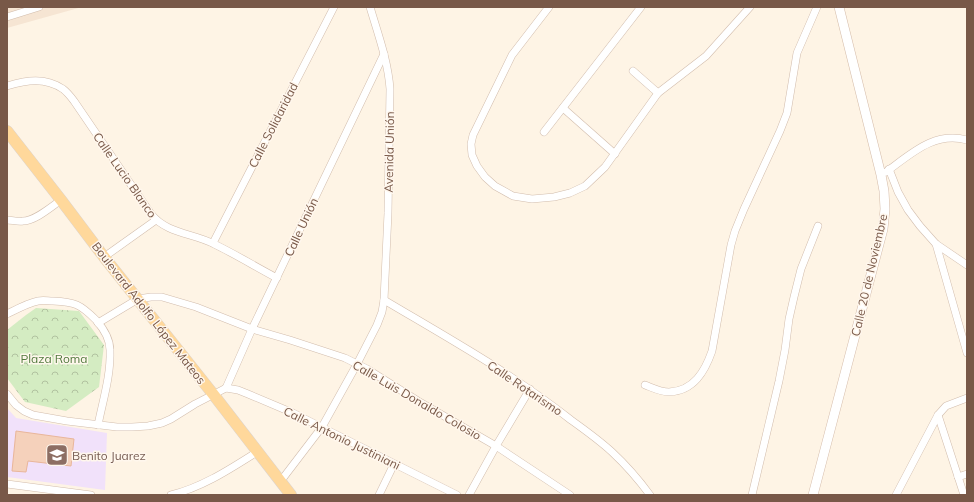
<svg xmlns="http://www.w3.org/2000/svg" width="974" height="502" font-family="Mulish,sans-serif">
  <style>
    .residential { fill: #f6e5d3 }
    .education { fill: #f1e1fa }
    .forest { fill: url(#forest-crowns) }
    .building { fill: #f5d1bb; stroke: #e9b69a }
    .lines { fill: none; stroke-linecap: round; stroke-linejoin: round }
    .street-casing { stroke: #d2bdad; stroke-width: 8 }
    .secondary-casing { stroke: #d5bcaa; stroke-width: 10 }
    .primary-casing { stroke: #dcd4cf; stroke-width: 12 }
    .street { stroke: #fff; stroke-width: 7 }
    .secondary { stroke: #fff; stroke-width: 9 }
    .primary { stroke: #ffd89b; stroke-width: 11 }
    .labels { text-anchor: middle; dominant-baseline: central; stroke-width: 3; stroke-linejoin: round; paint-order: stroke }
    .street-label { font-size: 12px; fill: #785848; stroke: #fff7ed }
    .park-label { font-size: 12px; fill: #50793c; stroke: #fff7ed }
    .education-label { font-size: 12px; fill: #785e54; stroke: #fff7ed; text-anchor: start }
  </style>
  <defs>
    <pattern id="forest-crowns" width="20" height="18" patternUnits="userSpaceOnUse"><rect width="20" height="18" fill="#d4ecc2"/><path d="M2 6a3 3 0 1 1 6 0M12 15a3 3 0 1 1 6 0" fill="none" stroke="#b1c2a0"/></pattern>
  </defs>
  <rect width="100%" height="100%" fill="#fef4e5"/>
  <polygon class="residential" points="7,7 82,7 7,28"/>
  <polygon class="education" points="7,408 16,418 107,433 105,490 7,477"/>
  <polygon class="forest" points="36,308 79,311 104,345 99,387 66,411 25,402 7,378 7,330 26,315"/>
  <polygon class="building" points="16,431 74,439 71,466 28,461 26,472 12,471"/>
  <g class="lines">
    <g class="street-casing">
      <g id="street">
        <polyline points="549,7 512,55 473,135 471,144 472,155 477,166 485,177 495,186 513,196 532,199 554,197 570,193 585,186 605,167 658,93 706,56 750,7"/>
        <polyline points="7,17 39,7"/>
        <polyline points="633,71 658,93"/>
        <path d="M7,86C27,80 45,77 63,89C67,92 71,97 74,101L151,214C167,234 193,233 214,244C235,254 256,267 277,278"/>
        <polyline points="563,108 615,154"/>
        <polyline points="544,132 641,7"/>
        <polyline points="889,169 898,192 908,210 920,226 936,244 967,265"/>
        <path d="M886,172C911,154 934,131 967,140"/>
        <path d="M7,220C12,220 18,222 23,221C35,221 51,207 61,200"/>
        <polyline points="213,243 334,7"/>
        <polyline points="936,244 967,353"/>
        <polyline points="104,257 156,220"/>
        <path d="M384,300C448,338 513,374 571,420C585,430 599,440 612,452C626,465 639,480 650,495"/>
        <path d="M7,314C17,309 28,303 38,301C43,300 48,301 53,301C75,302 80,304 96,320C103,328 110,339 110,350C111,375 103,400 98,425"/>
        <polyline points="98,323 138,299 151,297 162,297 196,307 252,329 290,340 345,358 367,369 418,401 496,446 570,495"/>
        <path d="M645,385C653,388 661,392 669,392C694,391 705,371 712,351L731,245L735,231L744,209L780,131L787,113L797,53L817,7"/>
        <polyline points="226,388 238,390 248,394 293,413 457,495"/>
        <polyline points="7,394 16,405 24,411 33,415 67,421 117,427 132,427 148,426 162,423 171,419 195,404 226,388 252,329 384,54"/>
        <polyline points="938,415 964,495"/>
        <polyline points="958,477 967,474"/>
        <path d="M280,482L322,427L357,364L377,325L382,312L384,300L388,213L390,89C388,61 378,34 370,7"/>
        <polyline points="7,484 91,495"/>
        <path d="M171,495C203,487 230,469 257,452"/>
        <polyline points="379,495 394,464"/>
        <polyline points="469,495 496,446 530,389"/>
        <polyline points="752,495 779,381 785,350 789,319 794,297 801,269 818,226"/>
        <polyline points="896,495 938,415 946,406 967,398"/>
      </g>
    </g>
    <g class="secondary-casing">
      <polyline id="secondary" points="813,495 883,229 885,209 884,191 881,175 839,7"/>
    </g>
    <g class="primary-casing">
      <polyline id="primary" points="7,131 61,200 104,257 213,394 291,495"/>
    </g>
    <use href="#street" class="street"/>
    <use href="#secondary" class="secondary"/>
    <use href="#primary" class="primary"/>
  </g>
  <defs>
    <g id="school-square" transform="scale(1.15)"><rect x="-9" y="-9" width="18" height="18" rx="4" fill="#8d6e63" stroke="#fff7ed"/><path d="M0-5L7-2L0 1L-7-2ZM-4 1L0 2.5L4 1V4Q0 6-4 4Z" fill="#fff"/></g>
  </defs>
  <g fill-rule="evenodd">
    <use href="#school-square" x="57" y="455"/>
  </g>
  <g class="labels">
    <g class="street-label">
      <text transform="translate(273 125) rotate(-63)">Calle Solidaridad</text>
      <text transform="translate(389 152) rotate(-89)">Avenida Unión</text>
      <text transform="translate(125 175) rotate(55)">Calle Lucio Blanco</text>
      <text transform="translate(301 227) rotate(-65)">Calle Unión</text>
      <text transform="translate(869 275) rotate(-77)">Calle 20 de Noviembre</text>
      <text transform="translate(149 313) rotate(52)">Boulevard Adolfo López Mateos</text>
      <text transform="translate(525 388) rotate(34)">Calle Rotarismo</text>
      <text transform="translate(417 400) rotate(30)">Calle Luis Donaldo Colosio</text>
      <text transform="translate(342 438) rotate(26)">Calle Antonio Justiniani</text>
    </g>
    <g class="park-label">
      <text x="54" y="358">Plaza Roma</text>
    </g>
    <g class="education-label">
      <text x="72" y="455">Benito Juarez</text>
    </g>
  </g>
  <rect width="974" height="502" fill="none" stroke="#785848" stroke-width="16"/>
</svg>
